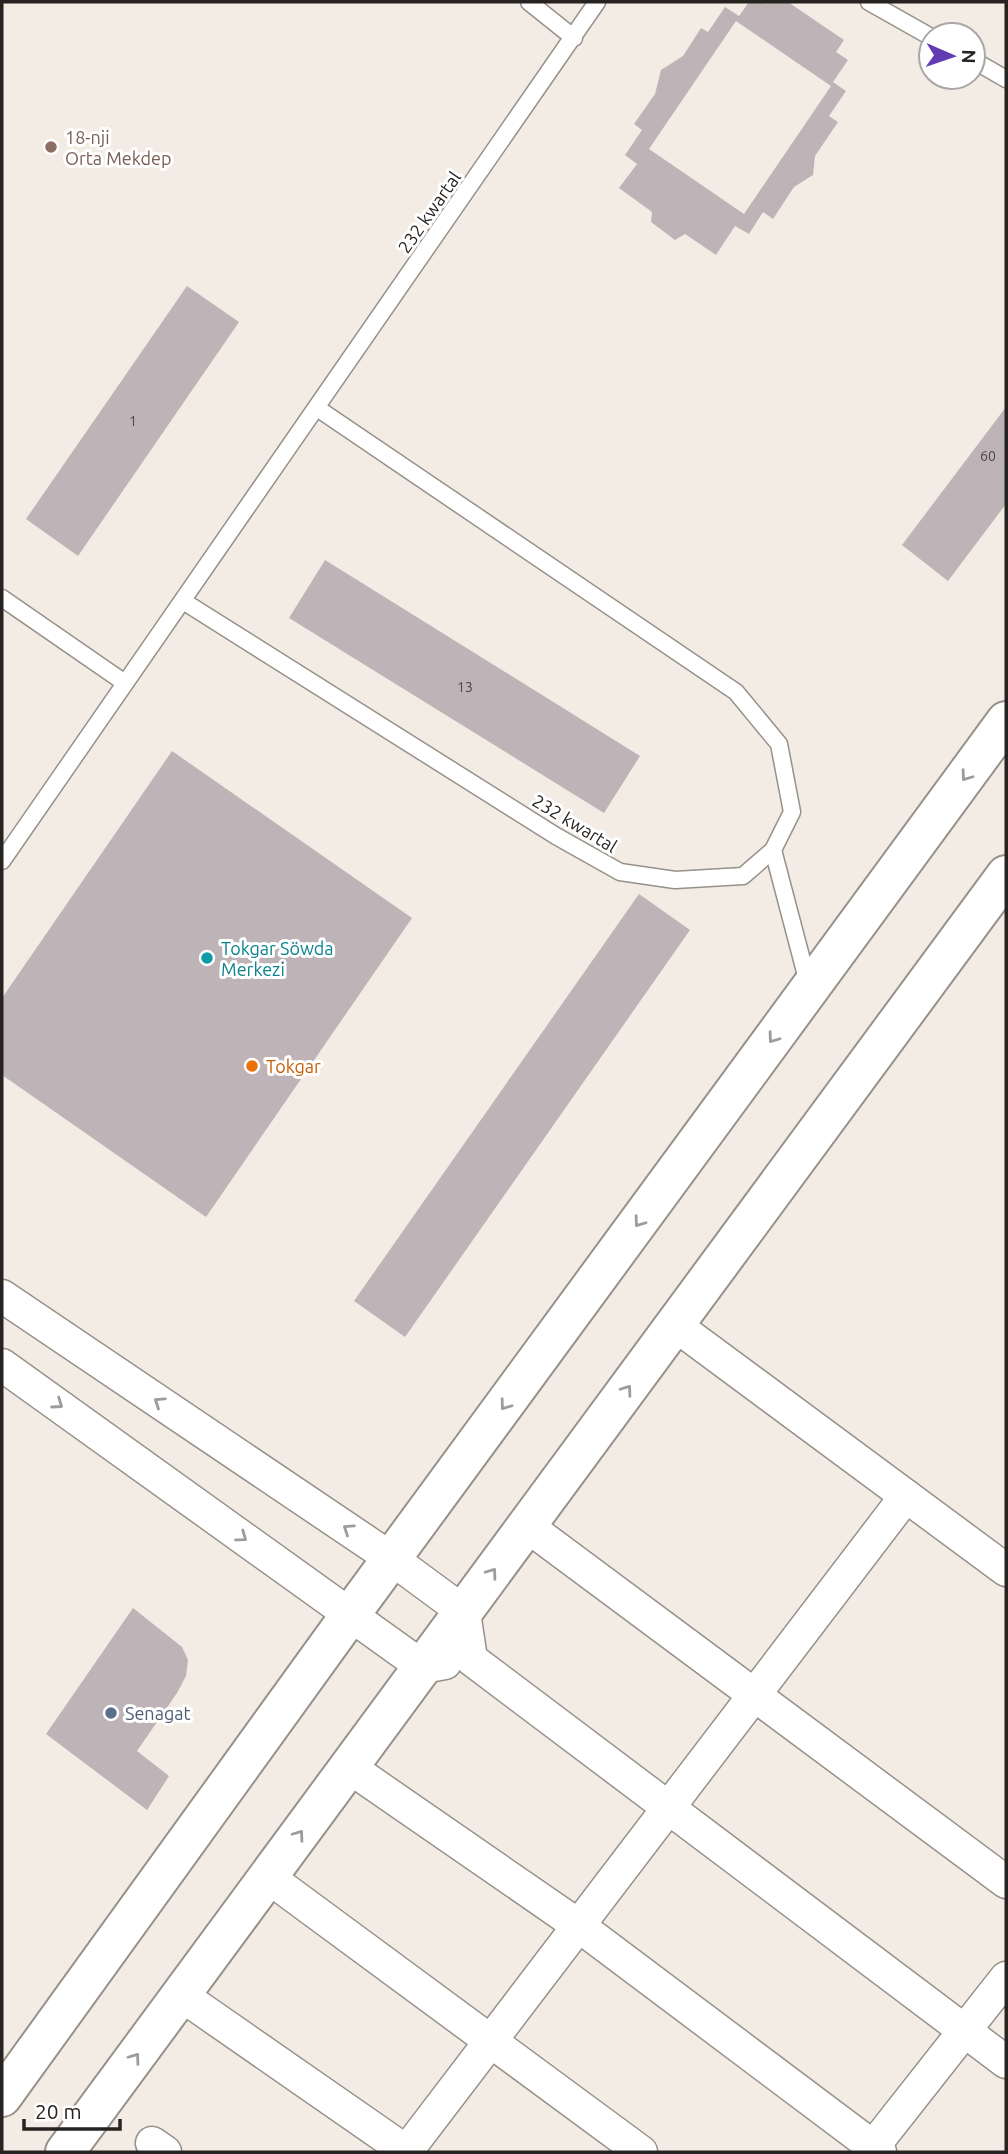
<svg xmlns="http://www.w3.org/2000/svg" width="1008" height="2154" font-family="Ubuntu,sans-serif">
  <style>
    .building { fill: #beb4b7; fill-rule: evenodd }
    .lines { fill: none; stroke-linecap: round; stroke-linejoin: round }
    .lane-casing { stroke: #97918a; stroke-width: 19 }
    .street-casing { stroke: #97918a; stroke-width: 35 }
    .secondary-casing { stroke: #97918a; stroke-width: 42 }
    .lane { stroke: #fff; stroke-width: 16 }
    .street { stroke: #fff; stroke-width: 32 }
    .secondary { stroke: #fff; stroke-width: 38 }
    .oneway { stroke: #9d9c9b }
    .education-dot { fill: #8d6e63; stroke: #fff; stroke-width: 2.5 }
    .culture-dot { fill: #0f9aa8; stroke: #fff; stroke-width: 2.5 }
    .food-dot { fill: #e8710a; stroke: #fff; stroke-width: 2.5 }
    .service-dot { fill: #5c6f8a; stroke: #fff; stroke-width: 2.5 }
    .labels { text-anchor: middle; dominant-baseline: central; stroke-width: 6; stroke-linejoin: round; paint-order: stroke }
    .number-label { font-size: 14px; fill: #4c4746 }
    .education-label { font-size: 18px; fill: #785e54; stroke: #fff; text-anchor: start }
    .street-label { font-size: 18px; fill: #262320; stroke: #fff }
    .culture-label { font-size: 18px; fill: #0d838f; stroke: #fff; text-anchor: start }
    .food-label { font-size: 18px; fill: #c56008; stroke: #fff; text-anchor: start }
    .service-label { font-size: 18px; fill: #4e5e75; stroke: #fff; text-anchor: start }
  </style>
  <rect width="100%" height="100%" fill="#f2ece4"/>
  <g class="building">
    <path d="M749,2H765L767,4L769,2H788L844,40L836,52L848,60L833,82L846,91L829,116L838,122L815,156L813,175L794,187L773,219L763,212L749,234L735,226L716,255L685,234L675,240L651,222L652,212L619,188L637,164L625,155L642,130L634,124L655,94L661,70L683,56L701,28L708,32L725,7L739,16ZM736,21L831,86L744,214L649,149Z"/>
    <polygon points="187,286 239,322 78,556 26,519"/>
    <polygon points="1006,407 1006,504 948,581 902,545"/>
    <polygon points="325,560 640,756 604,813 289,618"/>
    <polygon points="172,751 412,918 206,1217 2,1075 2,998"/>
    <polygon points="639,894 690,930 405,1337 354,1301"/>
    <polygon points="133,1608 182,1647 188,1660 186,1676 177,1693 137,1751 169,1776 147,1810 46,1734"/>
  </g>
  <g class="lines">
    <g class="lane-casing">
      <g id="lane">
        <polyline points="529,2 574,38"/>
        <polyline points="869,2 931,37"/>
        <polyline points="973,60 1006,79"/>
        <polyline points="2,598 125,683"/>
        <polyline points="183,601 556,836 620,872 675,880 743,876 773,850 792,812 779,744 736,692 317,408"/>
        <polyline points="773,850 808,983"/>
        <polyline points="2,861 597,2"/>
      </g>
    </g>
    <g class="street-casing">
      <g id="street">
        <polyline points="2,1296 392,1559 464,1612 471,1659 1006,2062"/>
        <polyline points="675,1325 1006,1570"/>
        <polyline points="2,1365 423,1667 445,1663"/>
        <polyline points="527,1526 1006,1882"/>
        <polyline points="349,1767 579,1926 880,2152"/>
        <polyline points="268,1877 641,2152"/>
        <polyline points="181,1995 407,2152"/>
        <polyline points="152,2143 165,2152"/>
        <polyline points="406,2152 906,1496"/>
        <polyline points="869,2152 1006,1978"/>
      </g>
    </g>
    <g class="secondary-casing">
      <g id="secondary">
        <polyline points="2,2097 350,1615 1006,721"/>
        <polyline points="65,2152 1006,875"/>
      </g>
    </g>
    <use href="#lane" class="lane"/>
    <use href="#street" class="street"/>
    <use href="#secondary" class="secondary"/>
  </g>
  <defs><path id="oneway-chevron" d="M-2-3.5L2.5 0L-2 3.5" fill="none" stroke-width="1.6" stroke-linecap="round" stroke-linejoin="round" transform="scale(1.75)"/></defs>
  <g class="oneway">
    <use href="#oneway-chevron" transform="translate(966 776) rotate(126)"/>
    <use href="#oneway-chevron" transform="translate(773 1038) rotate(126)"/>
    <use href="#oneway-chevron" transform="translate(639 1222) rotate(126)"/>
    <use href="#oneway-chevron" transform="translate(627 1390) rotate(-54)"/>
    <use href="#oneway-chevron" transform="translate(159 1402) rotate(-146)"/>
    <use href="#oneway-chevron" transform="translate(58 1404) rotate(35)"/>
    <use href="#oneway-chevron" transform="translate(505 1405) rotate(126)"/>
    <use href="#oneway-chevron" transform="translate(348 1529) rotate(-146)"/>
    <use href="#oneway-chevron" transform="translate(242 1537) rotate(36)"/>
    <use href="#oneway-chevron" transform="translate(492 1573) rotate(-54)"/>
    <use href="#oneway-chevron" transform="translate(299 1835) rotate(-54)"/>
    <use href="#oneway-chevron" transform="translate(135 2058) rotate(-54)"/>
  </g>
  <circle class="education-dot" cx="51" cy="147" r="7"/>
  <circle class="culture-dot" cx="207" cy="958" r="7"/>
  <circle class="food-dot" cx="252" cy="1066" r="7"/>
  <circle class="service-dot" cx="111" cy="1713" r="7"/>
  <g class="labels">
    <g class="number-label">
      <text x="133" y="421">1</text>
      <text x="988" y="456">60</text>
      <text x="465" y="687">13</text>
    </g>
    <g class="education-label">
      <text x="65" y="137">18-nji<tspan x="65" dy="21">Orta Mekdep</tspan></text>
    </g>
    <g class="street-label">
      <text transform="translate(429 212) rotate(-55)">232 kwartal</text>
      <text transform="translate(575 823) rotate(31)">232 kwartal</text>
    </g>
    <g class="culture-label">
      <text x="221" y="948">Tokgar Söwda<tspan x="221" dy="21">Merkezi</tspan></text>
    </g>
    <g class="food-label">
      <text x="266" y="1066">Tokgar</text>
    </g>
    <g class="service-label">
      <text x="125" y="1713">Senagat</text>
    </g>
  </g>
  <rect width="1008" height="2154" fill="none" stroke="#262320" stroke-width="7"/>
  <g transform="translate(952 56) rotate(92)"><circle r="33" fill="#ffffff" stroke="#a8a7a6" stroke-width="2"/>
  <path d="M0-5L12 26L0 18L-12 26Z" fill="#633bb3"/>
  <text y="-10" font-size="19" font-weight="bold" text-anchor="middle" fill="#262320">N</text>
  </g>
  <path d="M24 2119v10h96v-10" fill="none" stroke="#262320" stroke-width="3.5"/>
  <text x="35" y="2119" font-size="21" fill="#262320" stroke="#ffffff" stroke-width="5" paint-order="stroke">20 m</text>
</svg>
